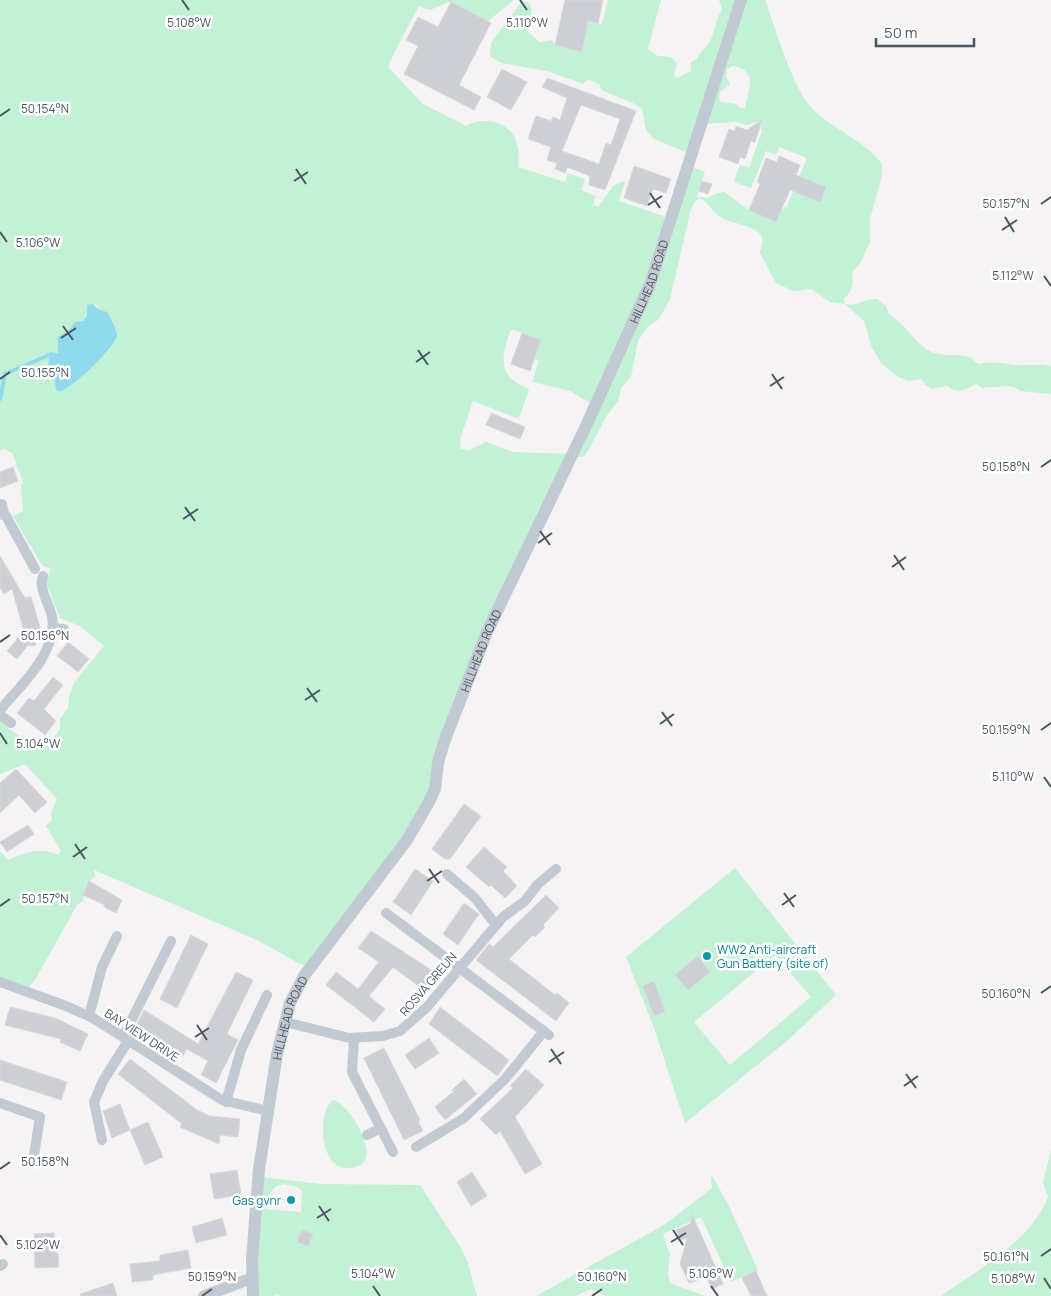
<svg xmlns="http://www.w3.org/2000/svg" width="1051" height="1296" font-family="Manrope,sans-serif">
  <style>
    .green { fill: #c3f1d5; fill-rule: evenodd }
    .water { fill: #90daee }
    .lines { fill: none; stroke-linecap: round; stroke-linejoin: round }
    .stream { stroke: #90daee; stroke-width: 4 }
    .building { fill: #cdcfd5; stroke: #d7d9de; fill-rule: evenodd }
    .minor { stroke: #c1cad2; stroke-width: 10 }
    .tertiary { stroke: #c1cad2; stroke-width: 12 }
    .ticks { fill: none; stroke: #4a5661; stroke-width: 2 }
    .culture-dot { fill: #0f9aa8; stroke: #fff; stroke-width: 2 }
    .labels { text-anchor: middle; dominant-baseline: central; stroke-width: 5; stroke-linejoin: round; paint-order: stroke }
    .street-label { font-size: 12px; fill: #4a5661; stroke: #fff }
    .culture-label { font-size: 12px; fill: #0d838f; stroke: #fff; text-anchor: start }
    .ticks-label { font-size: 12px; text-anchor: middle; fill: #4a5661; stroke: #fff; stroke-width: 5; stroke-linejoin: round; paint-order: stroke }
  </style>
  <rect width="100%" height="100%" fill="#f5f3f3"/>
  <g class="green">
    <path d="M0,0H514L488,21L449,2L430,10L419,6L389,63V68L423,104L466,126C480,117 505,120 514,136C519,146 519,157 518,167L565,182L568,173L585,179L581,190L596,196L593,205L598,207L613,186L623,181L625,182L619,201L669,218L595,406L570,391L532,382L539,361L534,359L541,340L514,330L510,331C501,358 497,377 529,389L519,419L473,401L461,436L460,448L468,451L486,442L513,452L573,454L503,595L429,802L309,969L257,940L94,870L95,877C87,882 83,891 83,901L77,905L35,980L25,991L0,982V851L8,860C25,853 40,846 58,855L61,851L46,826L52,820L51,813L57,799L25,764L0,774V716L10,723L7,728L38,748L48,745L60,729V719L68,708L69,696L75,681L104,646L80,626L60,618L46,583L51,569L42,565L13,516L23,511L21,486L23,482L12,453L4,449L0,451ZM96,305L116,329L117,334L105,353L68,388L56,387L54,375L48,368L49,355L58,353C58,329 65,339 75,322L83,321L88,311Z"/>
    <path d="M608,0H661L648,49L658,56C666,56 673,56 677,64L674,74L677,78L691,71V62L697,59C700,50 708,47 711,39C715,29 716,19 722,9L719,0H765C775,27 792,86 810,106C830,129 864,139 882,164V175L870,219V242L861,262L852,272C853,282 854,291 844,298L845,304C857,307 865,298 877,299L886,306L889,314C903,323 912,338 926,349C938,358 956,353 969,357C973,359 975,362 979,364C993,360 1002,364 1015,365C1029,366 1036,363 1051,366V394L1020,391L1014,387L1007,386L982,388L976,384C965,390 958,394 947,386L932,389L924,384L922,379L909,381L898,377L881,363L872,348L864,321L845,304L830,302L811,289L793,291L776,283L760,253C760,248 764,241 762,237C759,227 732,223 724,219C713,214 710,203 700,198L694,203L690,212L670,300L658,320L648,326L638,341L631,377L621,388L618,401L607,415L587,453L583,457H575L627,339L687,165L705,172L697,197L708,198L715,194L724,192L749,210L776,222L782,210L787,206L807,158L779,147L776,155L766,151L751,188L734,182L740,165L749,168L762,131L759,124L755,122L748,125L736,122L700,124L690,154L654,139L646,130L642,109L633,103L601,90L600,85L588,79L583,84L547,71L501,63L490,56L491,43L522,1L528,2C535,11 530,16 526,25L529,33L540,42L552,40L555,45L581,51L588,21L602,24ZM733,66C759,71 748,89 745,108H740L736,104L721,102L719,99L720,92L730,84L726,77L727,69Z"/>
    <path d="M735,868L836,995L787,1041L685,1123L654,1028L626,957ZM775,955L811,997L730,1065L694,1022Z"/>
    <path d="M333,1100C348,1102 380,1155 360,1165C321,1184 314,1115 333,1100Z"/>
    <path d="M1051,1150V1296H941C978,1270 1031,1241 1048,1197L1043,1183Z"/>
    <polygon points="711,1174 728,1204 758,1270 731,1282 701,1217 663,1234 670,1254 668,1274 670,1283 705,1296 605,1296 591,1289 575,1296 536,1296 664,1225 712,1188"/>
    <path d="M260,1177L321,1184L420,1185L461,1248L468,1263L477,1296H281L276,1294L275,1296H253ZM284,1184L297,1187L302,1191L301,1212L265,1209C269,1197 270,1186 284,1184Z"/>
  </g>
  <path class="water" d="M93,304L98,309L107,312C110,317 118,331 117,336C113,349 73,387 61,391L56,390L54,375L48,368L49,352L58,353V337L69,330L75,322L83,321L87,315V305Z"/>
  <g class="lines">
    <polyline class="stream" points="0,399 5,374 49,355"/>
  </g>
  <g class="building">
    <polygon points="565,0 603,0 598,23 588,21 582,52 555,45"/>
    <polygon points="451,2 491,23 459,85 481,97 474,110 404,74 418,46 406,40 418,17 438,27"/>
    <polygon points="502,69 527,82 511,110 487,97"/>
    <path d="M547,78L636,111L605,190L589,185L590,176L567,167L565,173L555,169L557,163L547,160L551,147L528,139L536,116L551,121L553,117L560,120L567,98L542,87ZM581,105L620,119L611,145L606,143L599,164L562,151Z"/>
    <polygon points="762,120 755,142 751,141 745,159 740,157 738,164 719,157 729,129 735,131 736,126 747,130"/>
    <polygon points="779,156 800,165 796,175 826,187 820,202 790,190 776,222 749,210 760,184 757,182 766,158 777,162"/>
    <polygon points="634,166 671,179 666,193 653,189 647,206 624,198"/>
    <polygon points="702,181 712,184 708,194 699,191"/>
    <polygon points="522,333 541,340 530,371 511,364"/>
    <polygon points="491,413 525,427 520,439 486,425"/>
    <polygon points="13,467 18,481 0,488 0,472"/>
    <polygon points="0,556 25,598 31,597 40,627 35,646 28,645 17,659 7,651 24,631 12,589 4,594 0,588"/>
    <polygon points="68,642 89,659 78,672 57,656"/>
    <polygon points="53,677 63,685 44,709 56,721 45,735 17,713 29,698 34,701"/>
    <polygon points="16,769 47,802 35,813 19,795 0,813 0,783"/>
    <polygon points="464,804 481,816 450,859 445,859 432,849"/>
    <polygon points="28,825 34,834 7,852 0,842"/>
    <polygon points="484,847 507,867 503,871 517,886 505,898 491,885 489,887 466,867"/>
    <polygon points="415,869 433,881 411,915 393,902"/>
    <polygon points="89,881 122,900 116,913 104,907 105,905 83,895"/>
    <polygon points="546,895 559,908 543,925 545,927 535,937 533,935 509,959 555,995 557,993 569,1003 556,1021 476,960 489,944 493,947"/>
    <polygon points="464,903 479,914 458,945 443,934"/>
    <polygon points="371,931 436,973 424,990 393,967 369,996 385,1009 374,1022 326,985 336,972 358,989 379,962 358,948"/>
    <polygon points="191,935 208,944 177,1008 160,999"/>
    <polygon points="698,956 710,972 688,990 675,975"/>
    <polygon points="236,972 253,980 227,1034 238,1040 216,1083 201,1075 208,1061 187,1049 182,1057 135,1028 144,1010 198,1044"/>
    <polygon points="654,981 665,1012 654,1016 643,986"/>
    <polygon points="10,1007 55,1018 88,1034 80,1051 60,1042 61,1039 5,1025"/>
    <polygon points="440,1007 509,1060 497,1076 429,1024"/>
    <polygon points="429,1038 439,1053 415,1069 405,1055"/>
    <polygon points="384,1048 420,1120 418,1121 423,1131 404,1140 364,1058"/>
    <polygon points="130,1059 197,1110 210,1116 240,1119 238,1137 220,1135 219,1144 180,1127 182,1124 118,1074"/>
    <polygon points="0,1060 67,1082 61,1100 0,1080"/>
    <polygon points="526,1069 544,1085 515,1117 542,1164 525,1174 500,1131 496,1135 480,1119 513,1088 510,1086"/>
    <polygon points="464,1079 477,1094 445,1120 435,1107 454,1091 452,1090"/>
    <polygon points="120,1104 130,1130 112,1138 103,1111"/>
    <polygon points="148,1122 163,1157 145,1165 130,1130"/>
    <polygon points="237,1170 241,1195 214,1199 210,1174"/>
    <polygon points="472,1172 487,1196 471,1206 457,1182"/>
    <polygon points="692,1214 723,1284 712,1289 707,1278 689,1283 680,1264 687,1238 681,1240 676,1230 690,1224"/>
    <polygon points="222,1218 227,1235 196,1243 192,1227"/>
    <polygon points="302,1230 313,1234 308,1246 297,1242"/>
    <polygon points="54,1233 55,1253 58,1253 59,1267 35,1268 34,1234"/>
    <polygon points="188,1250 191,1268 153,1275 153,1280 132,1282 130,1264 160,1261 160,1255"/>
    <polygon points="756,1271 767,1296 751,1296 742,1278"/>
    <polygon points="113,1283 117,1296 81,1296 80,1294"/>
  </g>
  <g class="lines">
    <g class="minor">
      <polyline points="2,504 4,514"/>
      <polyline points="0,514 6,516 35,569"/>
      <polyline points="53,628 64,629"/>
      <path d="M0,710C20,686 58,653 52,617C50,604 38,590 43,576"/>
      <polyline points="0,715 11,723"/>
      <polyline points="447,874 475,898 496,925"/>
      <polyline points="386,913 549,1035"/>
      <polyline points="0,982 66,1006 93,1018 222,1100 268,1111"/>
      <polyline points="89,1016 102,967 117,936"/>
      <polyline points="285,1022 349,1038 383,1036 400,1031 427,1007 503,917 525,901 538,884 556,869"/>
      <polyline points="123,1037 171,941"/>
      <polyline points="354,1038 352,1072 393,1152"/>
      <polyline points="226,1102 241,1050 267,995"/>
      <polyline points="0,1103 40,1117 34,1155"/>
      <polyline points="367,1135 381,1128"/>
      <polyline points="102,1140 94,1102 103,1081 128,1041"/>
      <polyline points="416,1147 464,1118 505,1079 544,1031"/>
      <polyline points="0,1266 3,1264"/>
    </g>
    <g class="tertiary">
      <polyline points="204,1296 252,1278"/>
      <path id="s1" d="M253,1296L252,1260L259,1169L277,1054L290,1003L304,976L407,840L429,802L435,789L438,763L444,742L487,632L586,426L650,284L741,0"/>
    </g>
  </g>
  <path class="ticks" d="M182,0L189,10M520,0L527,10M0,116L10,109M296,169L306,184M294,181L308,172M650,193L660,208M1041,204L1051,197M648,205L662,196M1005,217L1014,232M1002,230L1017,220M0,232L7,242M1044,276L1051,286M63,326L73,340M61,338L76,328M418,350L428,365M416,362L430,352M772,374L782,389M0,379L10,372M770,386L784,377M1041,467L1051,460M185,507L195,521M183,519L198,509M540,531L550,545M538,543L552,533M894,555L904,570M892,567L906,557M0,642L10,635M307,688L317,702M305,700L320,690M662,712L672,726M660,724L674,714M1041,730L1051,723M0,733L7,744M1044,777L1051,787M75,844L85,859M73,857L87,847M429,869L439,883M427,881L442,871M784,893L794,907M782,905L796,895M0,906L10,899M1041,993L1051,986M197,1025L207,1040M195,1037L209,1028M551,1049L561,1064M549,1062L564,1052M906,1074L916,1088M904,1086L918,1076M0,1169L10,1162M319,1206L329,1221M317,1218L331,1209M673,1230L683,1245M0,1235L7,1245M671,1242L686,1233M1041,1256L1051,1249M1044,1278L1051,1289M373,1286L380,1296M711,1286L718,1296M202,1296L212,1289M592,1296L602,1289"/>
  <g class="culture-dot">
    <circle cx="707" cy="956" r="5"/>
    <circle cx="291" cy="1200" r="5"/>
  </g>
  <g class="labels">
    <g class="street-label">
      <text stroke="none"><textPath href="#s1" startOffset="1108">HILLHEAD ROAD</textPath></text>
      <text stroke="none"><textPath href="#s1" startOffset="702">HILLHEAD ROAD</textPath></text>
      <text transform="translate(428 984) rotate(-49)">ROSVA GREUN</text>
      <text stroke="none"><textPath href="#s1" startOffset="282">HILLHEAD ROAD</textPath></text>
      <text transform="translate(142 1035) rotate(33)">BAY VIEW DRIVE</text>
    </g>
    <g class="culture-label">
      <text x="717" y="949">WW2 Anti-aircraft<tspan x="717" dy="14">Gun Battery (site of)</tspan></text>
      <text x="281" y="1200" text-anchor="end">Gas gvnr</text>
    </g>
  </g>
  <g class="ticks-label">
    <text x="189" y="27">5.108°W</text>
    <text x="527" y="27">5.110°W</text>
    <text x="45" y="113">50.154°N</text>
    <text x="1006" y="208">50.157°N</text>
    <text x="38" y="247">5.106°W</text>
    <text x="1013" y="280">5.112°W</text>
    <text x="45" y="377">50.155°N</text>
    <text x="1006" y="471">50.158°N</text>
    <text x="45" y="640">50.156°N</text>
    <text x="1006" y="734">50.159°N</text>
    <text x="38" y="748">5.104°W</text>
    <text x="1013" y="781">5.110°W</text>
    <text x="45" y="903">50.157°N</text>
    <text x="1006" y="998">50.160°N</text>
    <text x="45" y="1166">50.158°N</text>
    <text x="38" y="1249">5.102°W</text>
    <text x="1006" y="1261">50.161°N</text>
    <text x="373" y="1278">5.104°W</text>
    <text x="711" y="1278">5.106°W</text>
    <text x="212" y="1281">50.159°N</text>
    <text x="602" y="1281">50.160°N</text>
    <text x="1013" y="1283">5.108°W</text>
  </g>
  <path d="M876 38v8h98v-8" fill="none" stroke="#4a5661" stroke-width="2.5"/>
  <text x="884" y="38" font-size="15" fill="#4a5661" stroke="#ffffff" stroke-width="4" paint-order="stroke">50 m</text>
</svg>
